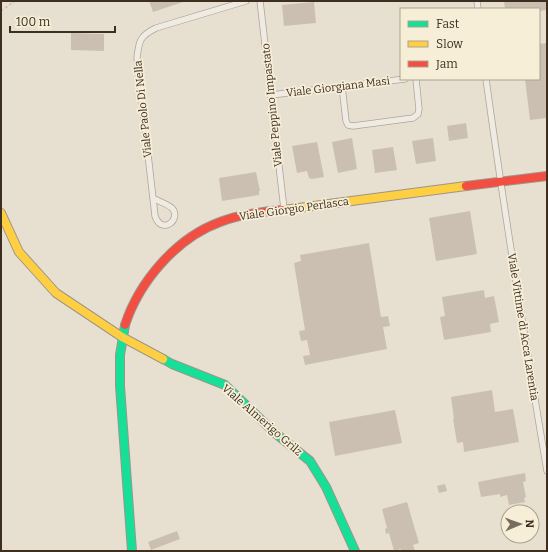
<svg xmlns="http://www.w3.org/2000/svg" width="548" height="552" font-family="Bitter,serif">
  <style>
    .building { fill: #cbbfb2 }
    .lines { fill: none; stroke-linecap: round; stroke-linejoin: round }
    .street-casing { stroke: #ada599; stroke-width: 7 }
    .fast-casing { stroke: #9c958a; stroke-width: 10 }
    .slow-casing { stroke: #9c958a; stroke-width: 10 }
    .jam-casing { stroke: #9c958a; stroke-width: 10 }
    .path { stroke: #c8c2b9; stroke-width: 1.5; stroke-dasharray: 3 2; stroke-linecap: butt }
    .street { stroke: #efebe3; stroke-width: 5.5 }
    .fast { stroke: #16e098; stroke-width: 8 }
    .slow { stroke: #ffcf43; stroke-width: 8 }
    .jam { stroke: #f24e42; stroke-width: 8 }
    .labels { text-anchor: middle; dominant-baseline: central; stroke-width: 3.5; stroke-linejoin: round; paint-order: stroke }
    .street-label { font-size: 11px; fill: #3d2e20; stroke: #f7eed8 }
  </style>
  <rect width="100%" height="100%" fill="#e7e0d1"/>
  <g class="building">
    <polygon points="149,1 183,1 183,2 153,12"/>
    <polygon points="504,1 547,1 547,10 539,11 539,9 505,9"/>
    <polygon points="314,2 316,23 284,26 282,5"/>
    <polygon points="71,33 104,34 104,51 71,50"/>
    <polygon points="547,43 547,118 530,120 525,79 539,79 539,44"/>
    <polygon points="466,123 468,138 449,141 447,126"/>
    <polygon points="352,138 357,169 338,173 332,142"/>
    <polygon points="433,138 436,161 416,164 412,141"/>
    <polygon points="317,142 324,177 312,179 309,178 307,171 297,173 292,146"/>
    <polygon points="393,147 397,170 375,173 372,150"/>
    <polygon points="256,172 260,191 259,191 259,195 222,201 219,178"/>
    <polygon points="470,211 477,254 436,261 429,218"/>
    <polygon points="369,243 381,317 388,316 390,326 383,327 387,349 305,365 303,356 310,355 307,340 301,341 299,331 305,330 294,263 301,261 300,255"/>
    <polygon points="484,290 485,298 494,296 499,322 490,324 491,332 444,340 440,317 445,316 442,297"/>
    <polygon points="492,390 495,412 513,409 519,442 464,452 463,442 457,443 453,419 454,419 451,397"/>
    <polygon points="395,410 402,443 335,456 329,422"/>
    <polygon points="525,473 526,481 523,482 526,497 524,498 525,502 509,505 507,495 500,497 500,494 481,497 478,482"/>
    <polygon points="445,484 447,491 439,493 437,486"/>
    <polygon points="407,502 419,543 413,545 415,551 401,551 401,549 394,551 389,533 386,534 385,529 387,528 382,509"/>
    <polygon points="177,531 180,539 151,550 148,542"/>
  </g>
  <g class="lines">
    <g class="street-casing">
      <g id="street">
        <polyline points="260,1 284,209"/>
        <polyline points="477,1 478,9"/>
        <path d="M486,79C504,210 525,341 547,471"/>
        <polyline points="342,86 346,121 348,125 353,126 413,118 418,114 419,109 416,79"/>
        <polyline points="271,95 405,79"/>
        <path d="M153,198C158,201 169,205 172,208C182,219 162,236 155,216L137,58C139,40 140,36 156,28L246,1"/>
      </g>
    </g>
    <g class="fast-casing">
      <g id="fast">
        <polyline points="125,325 120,355 120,386 132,551"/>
        <polyline points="163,359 172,364 225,385 275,433 310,461 326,487 355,551"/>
      </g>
    </g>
    <g class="slow-casing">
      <g id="slow">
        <polyline points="283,210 466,186"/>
        <polyline points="1,213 19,252 56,293 122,337 163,359"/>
      </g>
    </g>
    <g class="jam-casing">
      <g id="jam">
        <polyline points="466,186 547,176"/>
        <path d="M125,325C139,282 176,238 220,222C240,214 262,212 283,210"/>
      </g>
    </g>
    <polyline class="path" points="1,11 15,1"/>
    <use href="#street" class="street"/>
    <use href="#fast" class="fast"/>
    <use href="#slow" class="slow"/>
    <use href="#jam" class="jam"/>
  </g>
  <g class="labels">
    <g class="street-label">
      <text transform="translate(338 87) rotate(-7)">Viale Giorgiana Masi</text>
      <text transform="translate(272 105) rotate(-96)">Viale Peppino Impastato</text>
      <text transform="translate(143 109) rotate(-96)">Viale Paolo Di Nella</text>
      <text transform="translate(294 209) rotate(-8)">Viale Giorgio Perlasca</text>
      <text transform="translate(523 327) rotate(81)">Viale Vittime di Acca Larentia</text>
      <text transform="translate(262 420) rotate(41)">Viale Almerigo Grilz</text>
    </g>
  </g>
  <rect width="548" height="552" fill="none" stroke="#3d2e20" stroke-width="4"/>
  <rect x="400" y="8" width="140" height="72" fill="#f7eed8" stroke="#ada18e"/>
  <rect x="408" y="21" width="20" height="6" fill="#16e098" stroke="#ada18e"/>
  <text x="436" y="28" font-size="12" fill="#3d2e20">Fast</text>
  <rect x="408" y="41" width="20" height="6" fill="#ffcf43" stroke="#ada18e"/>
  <text x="436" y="48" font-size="12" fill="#3d2e20">Slow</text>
  <rect x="408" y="61" width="20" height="6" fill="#f24e42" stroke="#ada18e"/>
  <text x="436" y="68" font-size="12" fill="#3d2e20">Jam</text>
  <g transform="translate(520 524) rotate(88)"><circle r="19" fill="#f7eed8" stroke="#ada18e"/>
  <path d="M0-3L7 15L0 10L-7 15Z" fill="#786c5e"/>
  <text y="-6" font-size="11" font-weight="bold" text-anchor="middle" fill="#3d2e20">N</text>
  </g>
  <path d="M10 26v6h105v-6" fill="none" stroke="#3d2e20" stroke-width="2"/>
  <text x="16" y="26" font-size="12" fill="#3d2e20" stroke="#f7eed8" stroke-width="3" paint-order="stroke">100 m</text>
</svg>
